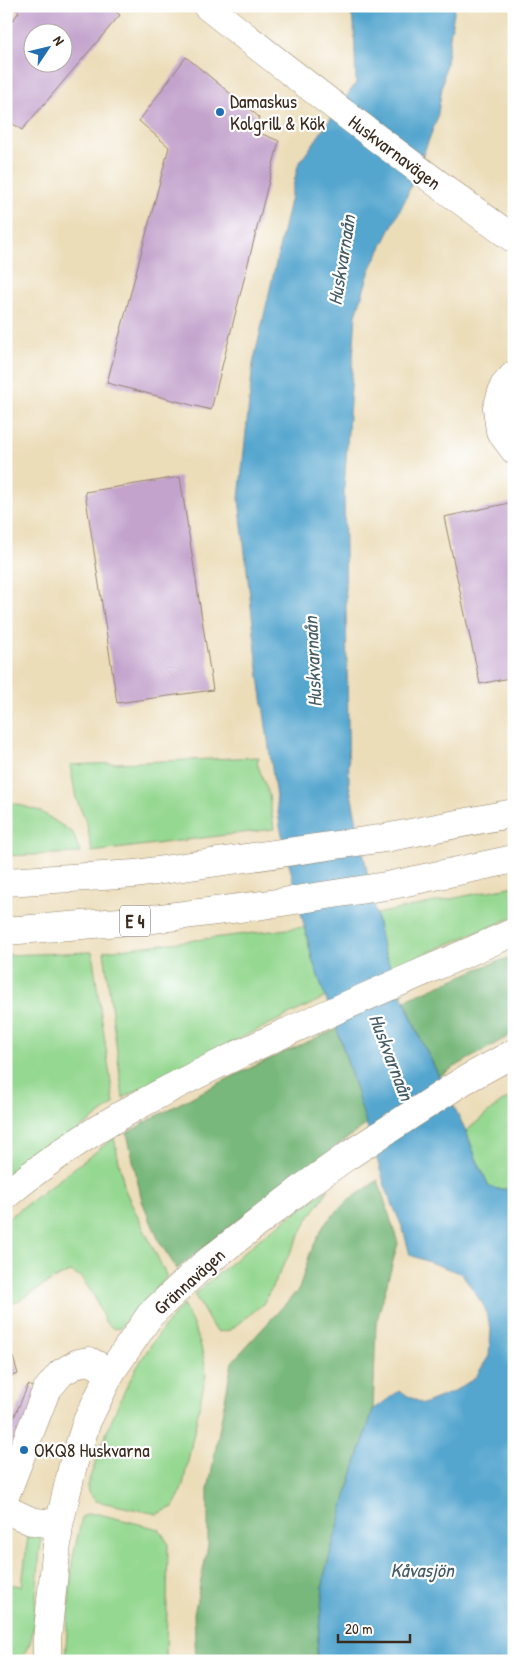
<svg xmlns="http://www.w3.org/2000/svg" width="520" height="1667" font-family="'Patrick Hand',sans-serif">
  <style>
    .green { fill: #95d891; stroke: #688158 }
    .forest { fill: #78b87b; stroke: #5a714c }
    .water { fill: #54a6cf; stroke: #486876 }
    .building { fill: #c3a3cc; fill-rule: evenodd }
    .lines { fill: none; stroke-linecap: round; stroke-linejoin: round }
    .minor-casing { stroke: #94846c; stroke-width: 29 }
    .major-casing { stroke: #94846c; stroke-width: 29 }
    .highway-casing { stroke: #94846c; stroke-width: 29 }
    .minor { stroke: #fff; stroke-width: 28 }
    .major { stroke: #fff; stroke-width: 28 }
    .highway { stroke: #fff; stroke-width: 28 }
    .poi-dot { fill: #1f6fb2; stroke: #fff; stroke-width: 2 }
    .labels { text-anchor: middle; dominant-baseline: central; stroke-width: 4.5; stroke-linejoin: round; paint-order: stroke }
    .shield { fill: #fff; stroke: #766a62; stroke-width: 1 }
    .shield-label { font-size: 18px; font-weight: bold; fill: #3b2a1e }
    .poi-label { font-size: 19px; fill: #3b2a1e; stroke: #fff; text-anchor: start }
    .street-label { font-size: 19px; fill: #3b2a1e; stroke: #fff }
    .water-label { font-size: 20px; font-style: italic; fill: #455c65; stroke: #fff }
  </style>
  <rect width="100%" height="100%" fill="#fff"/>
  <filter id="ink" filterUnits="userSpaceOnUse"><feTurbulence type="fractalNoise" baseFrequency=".02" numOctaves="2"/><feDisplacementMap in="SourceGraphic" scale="10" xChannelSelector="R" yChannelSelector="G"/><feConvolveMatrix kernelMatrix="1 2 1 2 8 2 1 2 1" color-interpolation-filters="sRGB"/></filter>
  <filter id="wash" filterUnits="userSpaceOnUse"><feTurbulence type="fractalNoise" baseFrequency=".0096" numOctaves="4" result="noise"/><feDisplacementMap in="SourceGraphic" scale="20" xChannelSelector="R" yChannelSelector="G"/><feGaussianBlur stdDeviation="1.12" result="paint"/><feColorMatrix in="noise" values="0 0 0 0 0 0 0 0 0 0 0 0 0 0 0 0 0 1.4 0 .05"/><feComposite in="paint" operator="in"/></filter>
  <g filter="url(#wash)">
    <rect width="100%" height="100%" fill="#ecddb9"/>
    <g class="green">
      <polygon points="259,757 257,763 269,795 274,829 92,852 87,825 76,798 70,765"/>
      <polygon points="6,801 40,811 73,833 80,853 6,856"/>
      <polygon points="514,886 514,917 391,968 383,948 376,914"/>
      <polygon points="304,927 313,962 326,997 193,1061 123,1098 104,951"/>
      <polygon points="92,952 114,1104 6,1183 6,955"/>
      <polygon points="514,1095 514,1189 497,1189 489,1186 476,1158 466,1131 500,1103"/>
      <polygon points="114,1138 125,1190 167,1277 120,1328 114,1329 105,1322 94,1296 81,1277 70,1272 58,1277 6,1308 6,1220"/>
      <polygon points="330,1188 308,1219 263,1304 230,1330 219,1332 214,1329 194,1294 262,1237"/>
      <path d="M183,1305C196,1328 203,1347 206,1374L183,1485L179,1496L173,1507L157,1514L96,1501L88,1492L87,1486C112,1416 131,1361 183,1305Z"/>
      <polygon points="87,1514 99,1514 159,1529 168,1543 166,1661 65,1661 72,1561 82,1517"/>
      <polygon points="31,1530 40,1533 41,1539 33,1631 30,1643 21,1659 19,1661 6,1661 6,1584 22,1586 28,1535"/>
    </g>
    <g class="forest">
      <polygon points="514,956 514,1033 439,1076 419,1036 405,1000 485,966"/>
      <path d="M337,1029L367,1124L269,1195L177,1269L160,1243L142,1201L127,1133C195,1093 265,1060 337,1029Z"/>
      <polygon points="378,1180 398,1243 376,1324 373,1410 351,1479 324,1576 316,1661 196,1661 194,1614 208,1546 208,1490 232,1362 299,1289 310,1253 325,1223 345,1203"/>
    </g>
    <polygon class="water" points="348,6 455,6 437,119 406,198 370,270 356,315 344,489 349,784 383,948 419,1036 466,1131 476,1158 489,1186 497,1189 514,1189 514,1661 316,1661 324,1576 351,1479 373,1410 399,1391 423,1404 453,1392 475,1378 489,1356 491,1329 484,1306 462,1274 410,1255 403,1229 386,1189 341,1041 313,962 280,826 258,669 239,499 253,364 298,165 356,83 354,23"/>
    <g id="blocks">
      <g class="building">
        <path d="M12,6H109L120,15L22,130L6,119V29L19,12ZM32,32H62V62H32Z"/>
        <polygon points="186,57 259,117 255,131 279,141 211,410 107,383 169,147 139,121"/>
        <polygon points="180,477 213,690 117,703 85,492"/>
        <polygon points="514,502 514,677 480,684 444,517"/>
        <polygon points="13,1357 18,1374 6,1378 6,1358"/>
        <polygon points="28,1385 47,1394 6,1483 6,1436"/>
      </g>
    </g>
  </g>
  <g filter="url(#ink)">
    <use href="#blocks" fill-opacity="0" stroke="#94846c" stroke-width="1"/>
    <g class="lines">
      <g class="minor-casing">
        <g id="minor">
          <path d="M207,6C307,86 409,164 514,239"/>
          <polyline points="514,375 504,386 497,408 500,431 514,450"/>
          <polyline points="6,1494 46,1391 61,1373 78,1363 89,1361 111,1372"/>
          <polyline points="6,1505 9,1511 31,1521 59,1525"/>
        </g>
      </g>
      <g class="major-casing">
        <polyline id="major" points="47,1661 47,1639 59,1525 73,1465 87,1421 111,1372 150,1315 202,1266 305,1186 346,1157 463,1081 514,1053"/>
      </g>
      <g class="highway-casing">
        <g id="highway">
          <polyline points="6,882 135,874 385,838 514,813"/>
          <polyline points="6,931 145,920 263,905 392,885 514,859"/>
          <path d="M6,1195C87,1127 180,1081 276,1037C355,1001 435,967 514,932"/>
        </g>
      </g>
      <use href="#minor" class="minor"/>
      <use href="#major" class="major"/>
      <use href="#highway" class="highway"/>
    </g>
  </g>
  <g class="poi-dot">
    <circle cx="220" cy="112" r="5"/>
    <circle cx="24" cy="1450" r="5"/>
  </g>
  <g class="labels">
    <rect class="shield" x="120" y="905.5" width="30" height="31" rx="4"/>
    <g class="shield-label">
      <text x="135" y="921">E 4</text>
    </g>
    <g class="poi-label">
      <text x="230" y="101">Damaskus<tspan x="230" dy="22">Kolgrill &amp; Kök</tspan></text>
      <text x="34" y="1450">OKQ8 Huskvarna</text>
    </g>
    <g class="street-label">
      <text transform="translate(395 152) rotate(37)">Huskvarnavägen</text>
      <text transform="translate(189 1281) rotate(-42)">Grännavägen</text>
    </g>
    <g class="water-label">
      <text transform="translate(341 260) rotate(-81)">Huskvarnaån</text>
      <text transform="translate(312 662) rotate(-93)">Huskvarnaån</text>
      <text transform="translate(392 1057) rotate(69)">Huskvarnaån</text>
      <text x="422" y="1569">Kåvasjön</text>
    </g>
  </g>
  <rect width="520" height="1667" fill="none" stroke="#fff" stroke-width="25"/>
  <g transform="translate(48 48) rotate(55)"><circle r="24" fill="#ffffff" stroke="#b1aaa5"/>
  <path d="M0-4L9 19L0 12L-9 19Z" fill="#1f6fb2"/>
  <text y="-8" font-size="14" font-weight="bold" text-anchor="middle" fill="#3b2a1e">N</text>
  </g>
  <path d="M338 1634v8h72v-8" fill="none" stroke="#3b2a1e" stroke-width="2.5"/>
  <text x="345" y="1634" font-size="15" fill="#3b2a1e" stroke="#ffffff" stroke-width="4" paint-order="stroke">20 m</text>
</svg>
